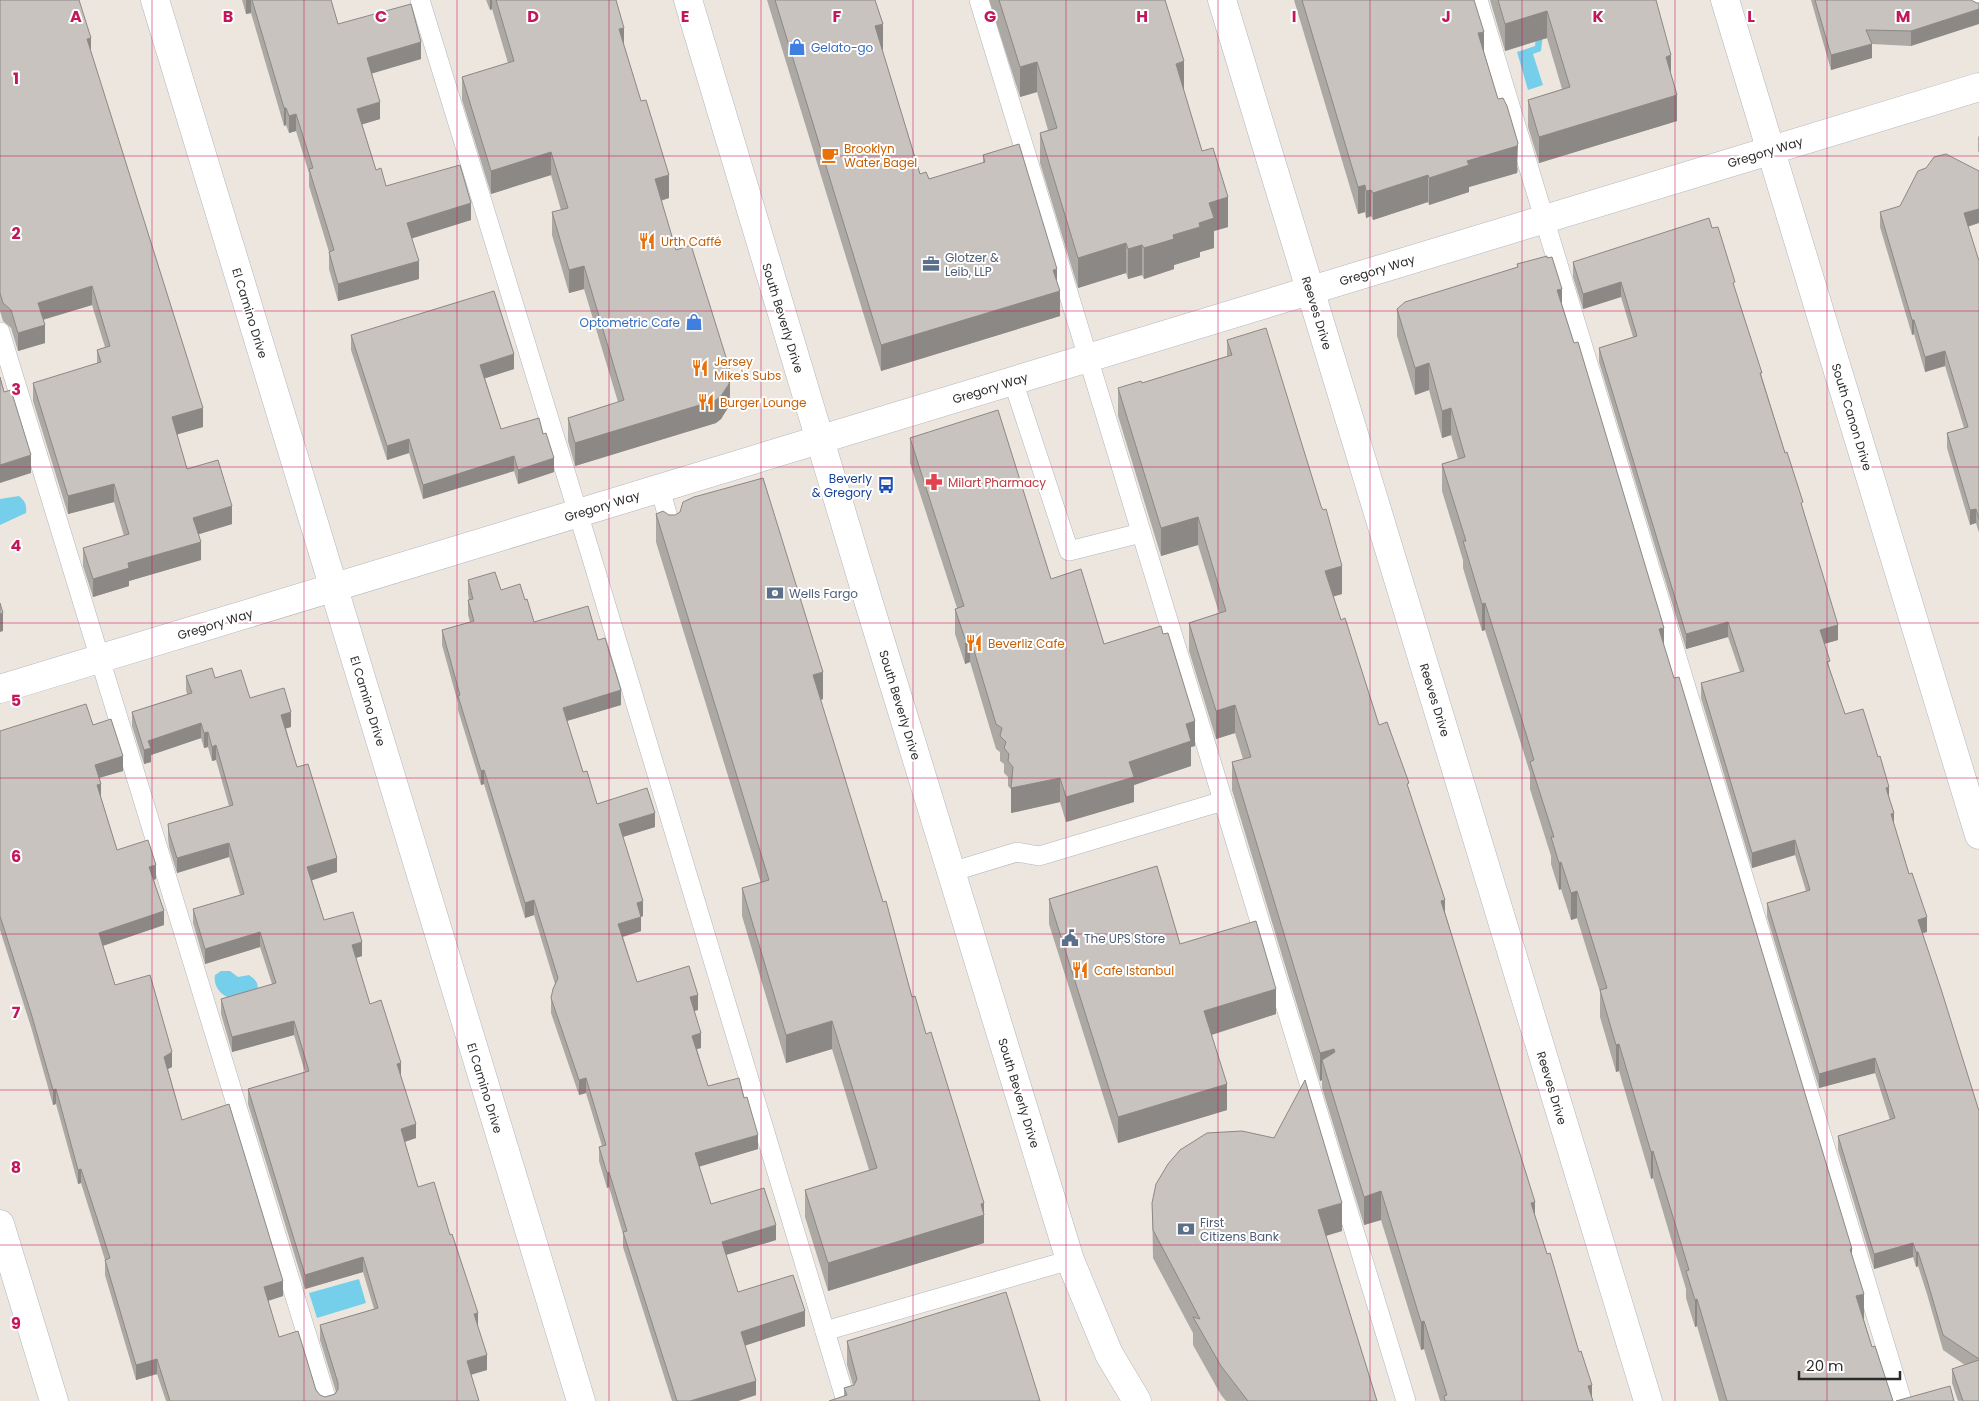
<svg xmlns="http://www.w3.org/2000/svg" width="1979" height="1401" font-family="Poppins,sans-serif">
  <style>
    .water { fill: #76cfea }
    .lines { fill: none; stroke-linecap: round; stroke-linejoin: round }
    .lane-casing { stroke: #b2b5be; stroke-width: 20 }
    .street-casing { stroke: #b2b5be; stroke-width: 29 }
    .secondary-casing { stroke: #b2b5be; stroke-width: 29 }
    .lane { stroke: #fff; stroke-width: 19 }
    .street { stroke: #fff; stroke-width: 28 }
    .secondary { stroke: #fff; stroke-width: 28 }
    .wall { fill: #aca8a3 }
    .shaded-wall { fill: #8c8885 }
    .building { fill: #c8c3be; stroke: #8c8885 }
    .grid { fill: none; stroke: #c2185b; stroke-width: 1; stroke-opacity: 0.55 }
    .labels { text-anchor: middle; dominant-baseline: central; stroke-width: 4; stroke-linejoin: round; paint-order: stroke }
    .shop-label { font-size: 12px; fill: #366cbe; stroke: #fff; text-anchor: start }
    .food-label { font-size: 12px; fill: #c56008; stroke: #fff; text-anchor: start }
    .street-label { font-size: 12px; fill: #2c2c2c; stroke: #fff }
    .service-label { font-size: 12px; fill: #4e5e75; stroke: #fff; text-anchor: start }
    .transit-label { font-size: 12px; fill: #164399; stroke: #fff; text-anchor: end }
    .health-label { font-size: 12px; fill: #be3a42; stroke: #fff; text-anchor: start }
    .grid-label { font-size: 16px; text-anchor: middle; font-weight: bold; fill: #c2185b; stroke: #fff; stroke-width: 4; stroke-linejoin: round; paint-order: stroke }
  </style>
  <rect width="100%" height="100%" fill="#ede6df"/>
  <g class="water">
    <polygon points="1543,34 1541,51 1533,54 1543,85 1528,90 1517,52 1535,46 1536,37"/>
    <path d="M19,496C25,501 27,505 26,513L0,525V499Z"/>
    <path d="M221,971H230L238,977L249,975C258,981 259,985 257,995C253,996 249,999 245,1000C230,1003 212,991 215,975Z"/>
    <polygon points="359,1279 366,1303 317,1318 309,1293"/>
  </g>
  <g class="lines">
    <g class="lane-casing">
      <g id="lane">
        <polyline points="420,0 590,552 846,1401"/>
        <polyline points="979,0 1406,1401"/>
        <polyline points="1478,0 1902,1401"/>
        <polyline points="1977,0 1979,7"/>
        <polyline points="0,332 327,1401"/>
        <polyline points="1013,381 1069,551 1141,533"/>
        <polyline points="660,488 672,532"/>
        <polyline points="951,872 1017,852 1039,856 1223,801"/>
        <polyline points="825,1331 1070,1260"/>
      </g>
    </g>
    <g class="street-casing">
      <g id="street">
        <polyline points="155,0 581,1401"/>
        <polyline points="1222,0 1648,1401"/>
        <polyline points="1725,0 1979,835"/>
        <polyline points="0,689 1979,87"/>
        <polyline points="0,1224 54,1401"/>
      </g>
    </g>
    <g class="secondary-casing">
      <polyline id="secondary" points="688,0 868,600 1070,1260 1109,1354 1137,1401"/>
    </g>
    <use href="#lane" class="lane"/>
    <use href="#street" class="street"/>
    <use href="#secondary" class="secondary"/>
  </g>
  <g class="wall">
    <polygon points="0,0 91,52 203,427 177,434 187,469 232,524 199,534 201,560 129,581 129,586 93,597 83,566 83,548 124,536 114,502 68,514 33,401 33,383 97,364 97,350 105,347 92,305 43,320 45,343 18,351 11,328 3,321 0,311"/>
    <polygon points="242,0 331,0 338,24 421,59 372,73 380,119 362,124 376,170 386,186 471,220 412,238 419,279 338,301 329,269 329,252 309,186 309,173 296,131 289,133 286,125 284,126 251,13 246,14"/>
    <polygon points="486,0 616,0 624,47 669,198 661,201 676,250 730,393 729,406 721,419 716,423 575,466 568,441 568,418 618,402 584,289 569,293 552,235 552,212 561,210 551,175 491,194 462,100 462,77 508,63 492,9 490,10"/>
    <polygon points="767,0 875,0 883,49 882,50 920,174 929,179 983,163 983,155 1057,281 1060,316 881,371"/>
    <polygon points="989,0 1165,0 1184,92 1202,151 1228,227 1214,231 1214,248 1200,252 1200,257 1174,265 1174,269 1144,279 1142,275 1128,279 1126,273 1078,288 1040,163 1040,133 1048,130 1037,92 1020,97"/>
    <polygon points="1294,0 1474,0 1484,52 1518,170 1517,173 1469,187 1469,192 1429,205 1428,202 1373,220 1371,216 1366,218 1365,212 1358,214"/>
    <polygon points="1490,0 1656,0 1671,76 1677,121 1539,163 1528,127 1528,100 1562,89 1547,38 1505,51"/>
    <polygon points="1811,0 1971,0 1911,46 1872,44 1872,58 1831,70"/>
    <polygon points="1979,136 1979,153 1978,151 1978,137"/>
    <polygon points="1880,212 1968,227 1979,261 1979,533 1976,523 1970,525 1947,448 1947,433 1964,428 1945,366 1925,372 1914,334 1912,335 1880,227"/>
    <polygon points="1712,228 1735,289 1803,511 1838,640 1824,644 1830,670 1845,714 1889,796 1894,824 1927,932 1922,933 1979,1111 1979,1401 1958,1401 1952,1383 1952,1369 1965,1365 1943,1350 1927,1294 1918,1266 1916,1267 1913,1257 1874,1269 1838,1150 1838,1136 1890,1120 1875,1073 1819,1088 1767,917 1767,903 1806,891 1795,855 1752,868 1701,698 1701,683 1740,672 1728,637 1686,649 1599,362 1599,348 1633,337 1621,297 1583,309 1573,277 1573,262"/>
    <polygon points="1517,264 1562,304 1664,647 1852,1258 1864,1320 1872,1347 1893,1401 1719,1401 1697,1326 1695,1327 1686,1298 1686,1289 1653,1178 1651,1179 1619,1071 1616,1072 1600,1017 1600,992 1577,918 1571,920 1561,889 1559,890 1551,864 1551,856 1530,789 1530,773 1517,731 1485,630 1482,631 1463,568 1463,560 1442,491 1442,464 1458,459 1451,435 1442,438 1429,390 1415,395 1397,336 1397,309 1517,267"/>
    <polygon points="351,335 514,369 485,378 501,429 554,472 518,484 514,471 423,499 409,453 387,460 351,350"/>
    <polygon points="1227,340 1342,594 1333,596 1341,620 1379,725 1409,791 1445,912 1535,1216 1593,1401 1440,1401 1424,1349 1421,1350 1381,1220 1364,1225 1322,1088 1322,1080 1320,1081 1232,790 1232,762 1243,759 1235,733 1216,739 1189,651 1189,623 1219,613 1198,545 1161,556 1118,416 1118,388 1142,383 1227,356"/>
    <polygon points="910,438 1051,579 1104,644 1195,746 1191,747 1191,766 1134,785 1134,802 1066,822 1060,802 1011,813 1011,789 1008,786 1008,777 1004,773 1004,764 1000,761 1000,752 996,749 970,662 965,664 955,634 955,609 957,608 910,463"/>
    <polygon points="656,514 675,515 823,699 820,700 912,997 926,1034 984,1203 984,1243 828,1291 805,1217 805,1190 869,1170 832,1049 786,1063 742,916 742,888 761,883 656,542"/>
    <polygon points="468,580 501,590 525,600 534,622 598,640 621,705 567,721 583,772 597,804 655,827 623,837 643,916 641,917 641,931 623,937 637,982 698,1010 694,1011 701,1048 697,1049 708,1086 758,1149 699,1166 711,1204 776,1240 726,1255 738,1292 805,1326 745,1345 756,1395 738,1401 672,1401 623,1247 623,1234 609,1187 607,1188 599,1161 599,1147 602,1146 586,1093 579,1095 551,1013 551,998 555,984 534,915 525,918 484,784 481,785 458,710 458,703 442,645 442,630 470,622 468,615 468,600 469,600 468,594"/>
    <polygon points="186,676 215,678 250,698 291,727 286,728 297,767 337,872 312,880 324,920 362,956 356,958 370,1004 401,1076 416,1138 405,1142 418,1187 478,1328 487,1370 471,1374 479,1401 166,1401 157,1374 136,1380 105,1275 105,1260 81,1183 78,1184 56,1104 53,1105 31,1027 0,930 0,731 93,725 123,771 99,778 101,797 117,850 156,879 154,880 164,925 103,946 115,985 172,1067 168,1069 182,1120 283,1296 268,1301 279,1337 320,1395 325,1397 335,1394 336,1392 320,1340 320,1325 374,1309 363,1272 305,1289 248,1104 248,1089 305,1072 294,1035 232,1052 221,1014 221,999 272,984 260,947 205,964 193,923 193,909 240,895 229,857 177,873 169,847 168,838 168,824 229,806 216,760 212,761 208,747 204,748 201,738 151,755 151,762 144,764 132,726 132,712 187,694 186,690"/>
    <polygon points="1049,899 1180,944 1276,1014 1212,1035 1227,1110 1118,1143 1049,924"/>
    <polygon points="1152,1203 1342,1231 1326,1236 1377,1401 1226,1401 1221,1395 1193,1345 1193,1333 1153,1258"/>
    <polygon points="847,1341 1040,1401 844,1396 844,1388 853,1385 847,1365"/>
  </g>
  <g class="shaded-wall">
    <polygon points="246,0 251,0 251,13 246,14"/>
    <polygon points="490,0 492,0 492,9 490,10"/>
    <polygon points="1979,9 1979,24 1911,46 1911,31"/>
    <polygon points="1547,11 1547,38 1505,51 1505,24"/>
    <polygon points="883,24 883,49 875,52 875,26"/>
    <polygon points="624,28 624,51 619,29"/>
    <polygon points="1484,32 1484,58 1478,33"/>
    <polygon points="91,38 91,56 87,39"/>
    <polygon points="421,42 421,59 367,75 367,58"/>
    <polygon points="1872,44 1872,58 1831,70 1831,55"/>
    <polygon points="1671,55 1671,82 1666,57"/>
    <polygon points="1184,61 1184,92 1176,94 1176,64"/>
    <polygon points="1037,62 1037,92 1020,97 1020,67"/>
    <polygon points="1677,95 1677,121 1539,163 1539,137"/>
    <polygon points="380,102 380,119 357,126 357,109"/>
    <polygon points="284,108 286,108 286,125 284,126"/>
    <polygon points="296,114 296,131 289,133 289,116"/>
    <polygon points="1518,143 1517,173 1469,187 1469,192 1429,205 1429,178 1467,161"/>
    <polygon points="551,152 551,175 491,194 491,171"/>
    <polygon points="669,175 669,198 655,202 655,179"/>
    <polygon points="1428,175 1428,202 1373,220 1373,193"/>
    <polygon points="1365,185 1365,212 1358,214 1358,187"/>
    <polygon points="1371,190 1371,216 1366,218 1366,191"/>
    <polygon points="1228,197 1228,227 1214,231 1214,248 1200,252 1200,257 1174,265 1174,269 1144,279 1144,248 1199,223 1209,203"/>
    <polygon points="471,203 471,220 407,240 407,223"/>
    <polygon points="1979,209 1979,223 1964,228 1964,213"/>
    <polygon points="1126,243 1126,273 1078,288 1078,258"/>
    <polygon points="1142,245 1142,275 1128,279 1128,249"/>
    <polygon points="419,261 419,279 338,301 338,284"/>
    <polygon points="584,266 584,289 569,293 569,270"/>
    <polygon points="1057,269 1057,292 1060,291 1060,316 881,371 881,345"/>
    <polygon points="1621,282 1621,297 1583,309 1583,294"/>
    <polygon points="92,286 92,305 38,321 38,303"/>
    <polygon points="1562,289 1562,316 1557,290"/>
    <polygon points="1912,320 1914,320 1914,334 1912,335"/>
    <polygon points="45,325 45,343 18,351 18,333"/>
    <polygon points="1945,351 1945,366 1925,372 1925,357"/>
    <polygon points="514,354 514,369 480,380 480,365"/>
    <polygon points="1429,363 1429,390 1415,395 1415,368"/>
    <polygon points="730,370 730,393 729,406 721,419 716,423 575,466 575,443"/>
    <polygon points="203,408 203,427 172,436 172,417"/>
    <polygon points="1451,408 1451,435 1442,438 1442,411"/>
    <polygon points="409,439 409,453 387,460 387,446"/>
    <polygon points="31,455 31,473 0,483 0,465"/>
    <polygon points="514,456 514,471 423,499 423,485"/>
    <polygon points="554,458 554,472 518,484 518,470"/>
    <polygon points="114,484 114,502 68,514 68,496"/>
    <polygon points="232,506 232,524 193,536 193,518"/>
    <polygon points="1976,509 1976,523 1970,525 1970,510"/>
    <polygon points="1198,517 1198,545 1161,556 1161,528"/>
    <polygon points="201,542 201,560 129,581 129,586 93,597 93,579 128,563"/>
    <polygon points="1342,566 1342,594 1325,599 1325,571"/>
    <polygon points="1485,603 1485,630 1482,631 1482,604"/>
    <polygon points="3,613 3,631 0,632 0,614"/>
    <polygon points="1728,622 1728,637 1686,649 1686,634"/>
    <polygon points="1838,625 1838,640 1820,645 1820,630"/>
    <polygon points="1664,628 1664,655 1659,629"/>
    <polygon points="970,637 970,662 965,664 965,639"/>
    <polygon points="823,672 823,699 813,703 813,675"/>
    <polygon points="621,690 621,705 563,722 563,708"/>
    <polygon points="1235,705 1235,733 1216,739 1216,711"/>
    <polygon points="291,712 291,727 281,730 281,715"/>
    <polygon points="1195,721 1195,746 1191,747 1191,766 1134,785 1134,802 1066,822 1066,797 1129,762 1186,724"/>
    <polygon points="201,723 201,738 151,755 151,762 144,764 144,750 148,741"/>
    <polygon points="208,732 208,747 204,748 204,733"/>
    <polygon points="216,745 216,760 212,761 212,747"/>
    <polygon points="123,756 123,771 95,779 95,765"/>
    <polygon points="484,770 484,784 481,785 481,771"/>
    <polygon points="1060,778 1060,802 1011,813 1011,788"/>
    <polygon points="101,784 101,799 97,785"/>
    <polygon points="1889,787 1889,801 1886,788"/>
    <polygon points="655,813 655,827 619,838 619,824"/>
    <polygon points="1894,813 1894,827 1891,814"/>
    <polygon points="1795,840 1795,855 1752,868 1752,853"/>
    <polygon points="229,843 229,857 177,873 177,858"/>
    <polygon points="337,858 337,872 307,882 307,867"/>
    <polygon points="1561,862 1561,889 1559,890 1559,863"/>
    <polygon points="156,865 156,879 149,881 149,867"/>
    <polygon points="1577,891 1577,918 1571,920 1571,893"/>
    <polygon points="534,900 534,915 525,918 525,903"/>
    <polygon points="1445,900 1445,928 1441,901"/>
    <polygon points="643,901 643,916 637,918 637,903"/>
    <polygon points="164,911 164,925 99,947 99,933"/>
    <polygon points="641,917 641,931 618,938 618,924"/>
    <polygon points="1927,917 1927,932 1918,934 1918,920"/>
    <polygon points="260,932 260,947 205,964 205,949"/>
    <polygon points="362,942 362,956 352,959 352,945"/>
    <polygon points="1276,989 1276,1014 1204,1037 1204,1011"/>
    <polygon points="698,995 698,1010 690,1012 690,997"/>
    <polygon points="294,1021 294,1035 232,1052 232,1037"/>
    <polygon points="832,1021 832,1049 786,1063 786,1035"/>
    <polygon points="701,1033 701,1048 692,1050 692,1036"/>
    <polygon points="1619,1044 1619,1071 1616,1072 1616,1045"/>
    <polygon points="1334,1049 1334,1077 1322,1060 1322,1080 1320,1081 1320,1053"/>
    <polygon points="172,1052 172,1067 164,1071 164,1057"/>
    <polygon points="1875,1058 1875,1073 1819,1088 1819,1074"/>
    <polygon points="401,1063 401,1077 397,1064"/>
    <polygon points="586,1078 586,1093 579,1095 579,1080"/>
    <polygon points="1227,1084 1227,1110 1118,1143 1118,1117"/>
    <polygon points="56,1089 56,1104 53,1105 53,1090"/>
    <polygon points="416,1124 416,1138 401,1143 401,1129"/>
    <polygon points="758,1135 758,1149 695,1168 695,1153"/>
    <polygon points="1653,1151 1653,1178 1651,1179 1651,1152"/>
    <polygon points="81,1169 81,1183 78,1184 78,1170"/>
    <polygon points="609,1172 609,1187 607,1188 607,1173"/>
    <polygon points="1381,1191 1381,1220 1364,1225 1364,1197"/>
    <polygon points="1535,1202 1535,1230 1531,1203"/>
    <polygon points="984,1203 984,1243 828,1291 828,1263"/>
    <polygon points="1342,1203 1342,1231 1318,1238 1318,1210"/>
    <polygon points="776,1225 776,1240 722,1256 722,1242"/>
    <polygon points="1913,1243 1913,1257 1874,1269 1874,1254"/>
    <polygon points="1850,1249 1852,1249 1852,1276"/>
    <polygon points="1916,1252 1918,1252 1918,1266 1916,1267"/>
    <polygon points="363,1257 363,1272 305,1289 305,1275"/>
    <polygon points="283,1281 283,1296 264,1302 264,1287"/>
    <polygon points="1864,1294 1864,1321 1856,1296"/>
    <polygon points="1697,1299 1697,1326 1695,1327 1695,1300"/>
    <polygon points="805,1311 805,1326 741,1347 741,1332"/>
    <polygon points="478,1313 478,1328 474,1314"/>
    <polygon points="1424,1321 1424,1349 1421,1350 1421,1322"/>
    <polygon points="487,1355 487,1370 467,1376 467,1361"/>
    <polygon points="157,1359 157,1374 136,1380 136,1365"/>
    <polygon points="756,1381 756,1395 738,1401 690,1401"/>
    <polygon points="1592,1385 1592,1401 1588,1386"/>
  </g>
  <g class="building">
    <polygon points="0,0 79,0 91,38 87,39 203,408 172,417 187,469 218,460 232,506 193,518 201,542 128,563 129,568 93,579 83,548 129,534 114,484 68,496 33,383 101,362 97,350 110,346 92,286 38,303 45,325 18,333 11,310 3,303 0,293"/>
    <polygon points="252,0 331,0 338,24 411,4 421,42 367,58 380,102 357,109 376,170 381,168 386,186 460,165 471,203 407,223 419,261 338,284 329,252 334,250 309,169 313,168 296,114 289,116 286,108 284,108"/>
    <polygon points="496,0 616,0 624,28 619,29 641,101 646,100 669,175 655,179 676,250 691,245 730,370 729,384 721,396 716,400 575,443 568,418 624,400 584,266 569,270 552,212 568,208 551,152 491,171 462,77 514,61"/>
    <polygon points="775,0 875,0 883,24 875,26 920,174 926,172 929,179 985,162 983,155 1019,144 1057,269 1053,270 1060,291 881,345"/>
    <polygon points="999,0 1165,0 1184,61 1176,64 1202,151 1213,148 1228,197 1209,203 1214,218 1199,223 1200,227 1173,235 1174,239 1144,248 1142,245 1128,249 1126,243 1078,258 1040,133 1057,128 1037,62 1020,67"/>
    <polygon points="1302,0 1474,0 1484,32 1478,33 1498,99 1503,98 1507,106 1518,143 1517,146 1467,161 1469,165 1429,178 1428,175 1373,193 1371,190 1366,191 1365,185 1358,187"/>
    <polygon points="1498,0 1656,0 1671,55 1666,57 1677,95 1539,137 1528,100 1570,87 1547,11 1505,24"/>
    <polygon points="1815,0 1971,0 1977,3 1979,3 1979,9 1911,31 1866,30 1872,44 1831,55"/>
    <polygon points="1946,154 1979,171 1979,209 1964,213 1979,261 1979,519 1976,509 1970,510 1947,433 1968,427 1945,351 1925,357 1914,320 1912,320 1880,212 1900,206 1918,171 1926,168 1934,157"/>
    <polygon points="1709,218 1712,228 1718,227 1735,282 1733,283 1762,373 1760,373 1785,453 1787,452 1803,502 1801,503 1838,625 1820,630 1830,661 1827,662 1845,714 1863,709 1878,757 1880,756 1889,787 1886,788 1894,813 1891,814 1909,874 1912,873 1927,917 1918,920 1941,989 1979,1111 1979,1359 1943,1335 1927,1280 1918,1252 1916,1252 1913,1243 1874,1254 1838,1136 1895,1118 1875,1058 1819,1074 1767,903 1810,890 1795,840 1752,853 1701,683 1744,671 1728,622 1686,634 1599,348 1637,336 1621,282 1583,294 1573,262"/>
    <polygon points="1547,256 1547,258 1552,257 1562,289 1557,290 1574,343 1578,342 1664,628 1659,629 1674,678 1679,677 1852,1249 1850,1249 1864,1294 1856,1296 1872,1347 1875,1346 1893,1401 1727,1401 1697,1299 1695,1300 1686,1271 1689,1270 1653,1151 1651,1152 1619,1044 1616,1045 1600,990 1607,988 1577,891 1571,893 1561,862 1559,863 1551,837 1554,837 1530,762 1534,760 1517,704 1485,603 1482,604 1463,541 1466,541 1442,464 1465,457 1451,408 1442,411 1429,363 1415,368 1397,309 1405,302 1518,267 1517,264"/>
    <polygon points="494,291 514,354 480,365 501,429 539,418 543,434 546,433 554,458 518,470 514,456 423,485 409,439 387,446 351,335"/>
    <polygon points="1266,328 1321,506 1323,510 1326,509 1342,566 1325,571 1341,620 1345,618 1379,725 1387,722 1409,783 1407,784 1445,900 1441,901 1535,1202 1531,1203 1547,1254 1550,1253 1579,1352 1581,1351 1592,1385 1588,1386 1593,1401 1445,1401 1444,1396 1447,1395 1424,1321 1421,1322 1381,1191 1364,1197 1322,1060 1335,1052 1334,1049 1320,1053 1232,762 1251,757 1235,705 1216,711 1189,623 1226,611 1198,517 1161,528 1118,388 1141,381 1142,383 1232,355 1227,340"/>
    <polygon points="0,377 4,392 11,390 31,455 0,465"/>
    <polygon points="998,410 1051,579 1081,569 1104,644 1161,626 1163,634 1168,633 1195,721 1186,724 1191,741 1129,762 1134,777 1066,797 1060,778 1011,788 1013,767 1008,761 1009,754 1004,748 1006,742 1000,736 1002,728 996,724 970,637 965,639 955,609 964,606 910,438"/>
    <polygon points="763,478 823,672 813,675 883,902 886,901 912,997 915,996 926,1034 931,1032 984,1203 981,1204 984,1215 828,1263 805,1190 877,1168 832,1021 786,1035 742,888 769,880 656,514 663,511 669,515 675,515 680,512 683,502 694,497"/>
    <polygon points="495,572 501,590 520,584 525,600 527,599 534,622 588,606 598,640 605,638 621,690 563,708 583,772 587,771 597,804 647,788 655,813 619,824 643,901 637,903 641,917 618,924 637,982 689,966 698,995 690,997 701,1033 692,1036 708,1086 739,1078 744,1098 747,1097 758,1135 695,1153 711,1204 764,1188 776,1225 722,1242 738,1292 793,1275 805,1311 741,1332 756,1381 690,1401 677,1401 623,1232 627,1231 609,1172 607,1173 599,1147 606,1145 586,1078 579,1080 551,998 553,989 558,978 534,900 525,903 484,770 481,771 458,696 460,695 442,630 474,621 468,600 473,599 468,580"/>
    <polygon points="0,603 3,613 0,614"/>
    <polygon points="212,668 215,678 241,670 250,698 284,688 291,712 281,715 297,767 308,764 337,858 307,867 324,920 353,912 362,942 352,945 370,1004 381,1000 401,1063 397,1064 416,1124 401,1129 418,1187 434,1182 450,1235 452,1234 478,1313 474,1314 487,1355 467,1361 479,1401 170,1401 157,1359 136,1365 105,1260 110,1258 81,1169 78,1170 56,1089 53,1090 31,1013 0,916 0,731 86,704 93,725 111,719 123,756 95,765 101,784 97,785 117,850 148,840 156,865 149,867 164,911 99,933 115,985 150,975 172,1052 164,1057 182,1120 229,1104 283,1281 264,1287 279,1337 298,1331 316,1390 320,1395 325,1397 335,1394 338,1389 338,1383 320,1325 378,1308 363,1257 305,1275 248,1089 309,1071 294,1021 232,1037 221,999 276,983 260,932 205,949 193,909 244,894 229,843 177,858 169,833 168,824 233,805 216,745 212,747 208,732 204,733 201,723 148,741 151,748 144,750 132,712 192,693 186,676"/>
    <polygon points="1157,866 1180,944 1256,921 1276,989 1204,1011 1227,1084 1118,1117 1049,899"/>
    <polygon points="1305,1080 1342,1203 1318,1210 1377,1401 1248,1401 1221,1366 1193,1317 1200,1319 1153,1230 1152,1203 1156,1184 1168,1164 1180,1150 1207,1133 1242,1131 1274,1138"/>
    <polygon points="1006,1292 1040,1401 829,1401 847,1395 844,1388 854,1385 857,1379 847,1341"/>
    <polygon points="1979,1360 1979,1401 1963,1401 1952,1369"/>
    <polygon points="1950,1386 1954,1401 1896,1401"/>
  </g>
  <path class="grid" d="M152,0V1401M304,0V1401M457,0V1401M609,0V1401M761,0V1401M913,0V1401M1066,0V1401M1218,0V1401M1370,0V1401M1522,0V1401M1675,0V1401M1827,0V1401M0,156H1979M0,311H1979M0,467H1979M0,623H1979M0,778H1979M0,934H1979M0,1090H1979M0,1245H1979"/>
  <defs>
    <g id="shop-bare" transform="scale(1.35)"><path d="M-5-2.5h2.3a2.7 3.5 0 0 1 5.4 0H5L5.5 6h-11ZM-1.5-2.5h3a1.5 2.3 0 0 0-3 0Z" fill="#3f7fe0" stroke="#fff" stroke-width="2.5" paint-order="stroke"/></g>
    <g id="cafe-bare" transform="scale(1.35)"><path d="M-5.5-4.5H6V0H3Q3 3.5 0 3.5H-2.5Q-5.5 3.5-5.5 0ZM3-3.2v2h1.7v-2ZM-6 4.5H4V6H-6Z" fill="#e8710a" stroke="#fff" stroke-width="2.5" paint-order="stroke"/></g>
    <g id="restaurant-bare" transform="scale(1.35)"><path d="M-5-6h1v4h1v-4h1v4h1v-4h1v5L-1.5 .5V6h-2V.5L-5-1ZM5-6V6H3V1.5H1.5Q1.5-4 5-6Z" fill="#e8710a" stroke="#fff" stroke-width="2.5" paint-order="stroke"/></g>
    <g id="office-bare" transform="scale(1.35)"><path d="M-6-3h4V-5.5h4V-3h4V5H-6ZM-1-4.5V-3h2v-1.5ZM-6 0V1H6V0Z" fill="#5c6f8a" stroke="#fff" stroke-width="2.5" paint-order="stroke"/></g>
    <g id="pharmacy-bare" transform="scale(1.35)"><path d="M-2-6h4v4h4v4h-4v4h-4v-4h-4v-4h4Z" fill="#e0444e" stroke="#fff" stroke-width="2.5" paint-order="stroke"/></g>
    <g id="bus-bare" transform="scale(1.35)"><path d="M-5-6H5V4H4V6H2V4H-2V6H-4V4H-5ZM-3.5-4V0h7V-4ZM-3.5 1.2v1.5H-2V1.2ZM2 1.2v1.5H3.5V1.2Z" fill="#1a4fb4" stroke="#fff" stroke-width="2.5" paint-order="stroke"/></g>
    <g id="bank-bare" transform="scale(1.35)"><path d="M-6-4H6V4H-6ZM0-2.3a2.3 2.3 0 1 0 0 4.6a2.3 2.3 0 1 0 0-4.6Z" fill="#5c6f8a" stroke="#fff" stroke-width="2.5" paint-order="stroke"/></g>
    <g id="civic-bare" transform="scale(1.35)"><path d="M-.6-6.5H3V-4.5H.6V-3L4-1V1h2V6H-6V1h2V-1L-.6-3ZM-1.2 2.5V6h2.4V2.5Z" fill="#5c6f8a" stroke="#fff" stroke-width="2.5" paint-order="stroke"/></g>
  </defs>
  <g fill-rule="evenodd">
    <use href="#shop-bare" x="797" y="47"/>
    <use href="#cafe-bare" x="830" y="155"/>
    <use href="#restaurant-bare" x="647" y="241"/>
    <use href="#office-bare" x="931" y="264"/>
    <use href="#shop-bare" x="694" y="322"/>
    <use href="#restaurant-bare" x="700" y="368"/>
    <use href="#restaurant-bare" x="706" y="402"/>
    <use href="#pharmacy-bare" x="934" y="482"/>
    <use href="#bus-bare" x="886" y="485"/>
    <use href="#bank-bare" x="775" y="593"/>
    <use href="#restaurant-bare" x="974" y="643"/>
    <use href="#civic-bare" x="1070" y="938"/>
    <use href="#restaurant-bare" x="1080" y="970"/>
    <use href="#bank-bare" x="1186" y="1229"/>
  </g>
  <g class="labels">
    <g class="shop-label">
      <text x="811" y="47">Gelato-go</text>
      <text x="680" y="322" text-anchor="end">Optometric Cafe</text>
    </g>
    <g class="food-label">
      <text x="844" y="148">Brooklyn<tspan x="844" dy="14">Water Bagel</tspan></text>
      <text x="661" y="241">Urth Caffé</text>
      <text x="714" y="361">Jersey<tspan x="714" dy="14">Mike's Subs</tspan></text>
      <text x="720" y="402">Burger Lounge</text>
      <text x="988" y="643">Beverliz Cafe</text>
      <text x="1094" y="970">Cafe Istanbul</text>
    </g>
    <g class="street-label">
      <text transform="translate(1765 152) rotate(-17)">Gregory Way</text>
      <text transform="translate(1377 270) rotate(-17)">Gregory Way</text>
      <text transform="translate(250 313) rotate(73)">El Camino Drive</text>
      <text transform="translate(1317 313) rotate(73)">Reeves Drive</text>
      <text transform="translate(783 318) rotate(73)">South Beverly Drive</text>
      <text transform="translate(990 388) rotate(-17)">Gregory Way</text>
      <text transform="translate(1852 417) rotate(73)">South Canon Drive</text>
      <text transform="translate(602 506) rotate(-17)">Gregory Way</text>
      <text transform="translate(215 624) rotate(-17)">Gregory Way</text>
      <text transform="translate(1435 700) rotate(73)">Reeves Drive</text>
      <text transform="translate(368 701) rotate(73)">El Camino Drive</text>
      <text transform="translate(900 705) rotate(73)">South Beverly Drive</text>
      <text transform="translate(485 1088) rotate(73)">El Camino Drive</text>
      <text transform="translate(1552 1088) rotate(73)">Reeves Drive</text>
      <text transform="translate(1019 1093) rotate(73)">South Beverly Drive</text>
    </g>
    <g class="service-label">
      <text x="945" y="257">Glotzer &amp;<tspan x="945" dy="14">Leib, LLP</tspan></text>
      <text x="789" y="593">Wells Fargo</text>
      <text x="1084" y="938">The UPS Store</text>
      <text x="1200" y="1222">First<tspan x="1200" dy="14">Citizens Bank</tspan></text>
    </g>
    <g class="transit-label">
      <text x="872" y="478">Beverly<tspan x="872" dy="14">&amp; Gregory</tspan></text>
    </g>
    <g class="health-label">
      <text x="948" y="482">Milart Pharmacy</text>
    </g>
  </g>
  <g class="grid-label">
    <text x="76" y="22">A</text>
    <text x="228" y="22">B</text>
    <text x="381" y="22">C</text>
    <text x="533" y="22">D</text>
    <text x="685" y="22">E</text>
    <text x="837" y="22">F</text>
    <text x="990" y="22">G</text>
    <text x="1142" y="22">H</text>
    <text x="1294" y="22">I</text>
    <text x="1446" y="22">J</text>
    <text x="1598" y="22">K</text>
    <text x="1751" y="22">L</text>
    <text x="1903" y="22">M</text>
    <text x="16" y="84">1</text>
    <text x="16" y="239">2</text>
    <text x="16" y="395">3</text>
    <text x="16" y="551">4</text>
    <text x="16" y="706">5</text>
    <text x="16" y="862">6</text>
    <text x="16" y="1018">7</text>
    <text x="16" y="1173">8</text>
    <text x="16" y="1329">9</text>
  </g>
  <path d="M1799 1371v8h101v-8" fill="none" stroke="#2c2c2c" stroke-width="2.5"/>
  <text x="1806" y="1371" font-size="15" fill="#2c2c2c" stroke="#ffffff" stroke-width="4" paint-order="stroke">20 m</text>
</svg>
